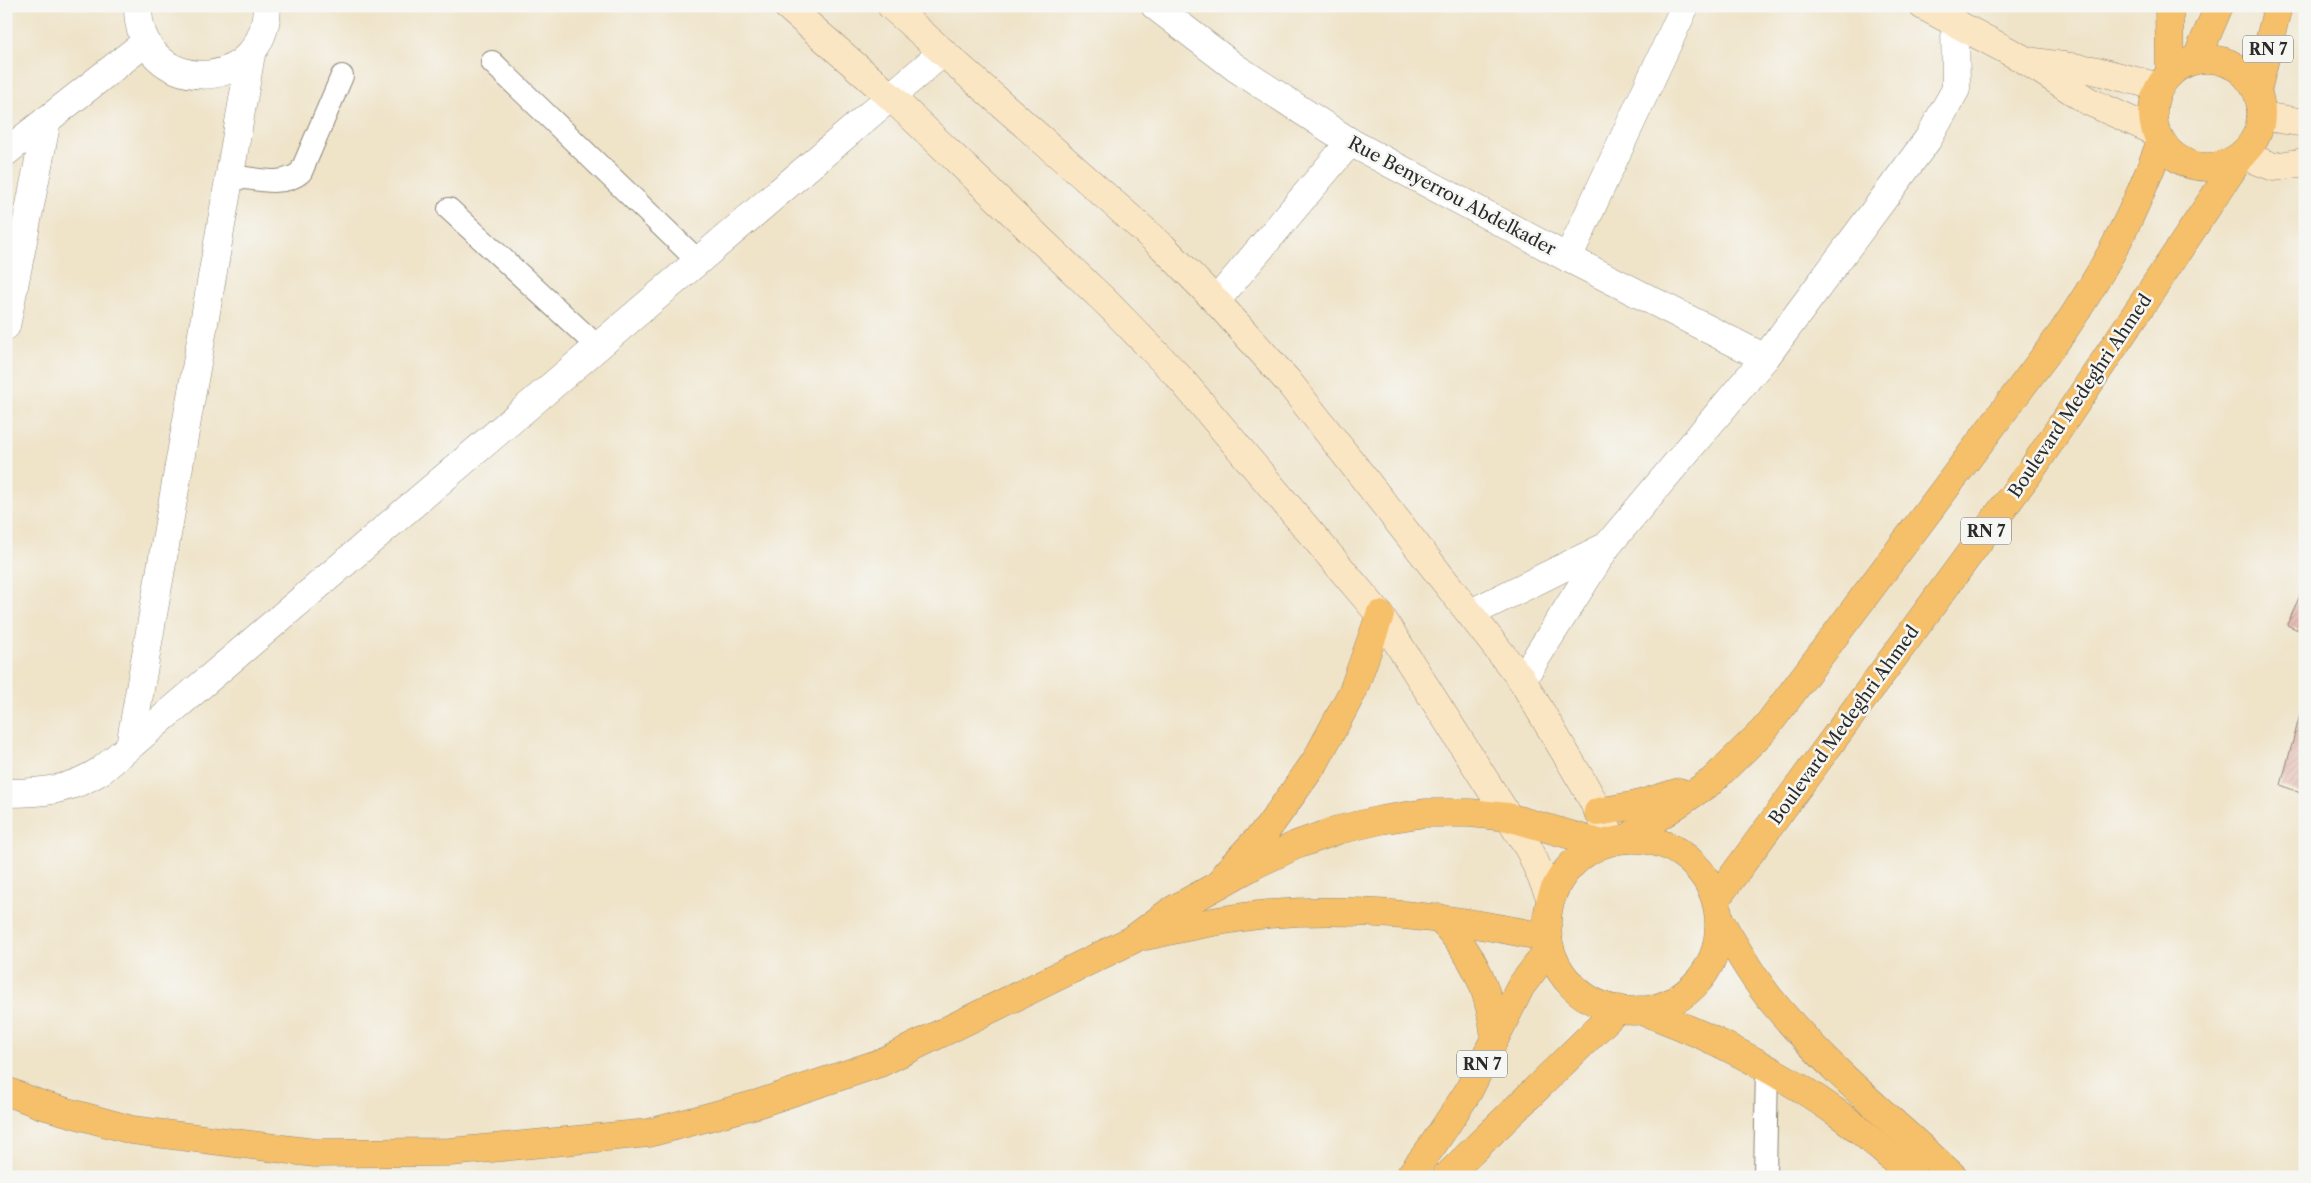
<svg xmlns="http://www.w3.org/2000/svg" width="2311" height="1183" font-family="'Libre Caslon Text',serif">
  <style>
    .building { fill: url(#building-hatch) }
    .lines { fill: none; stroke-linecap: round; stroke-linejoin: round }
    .lane-casing { stroke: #8d877a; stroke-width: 24 }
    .street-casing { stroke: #8d877a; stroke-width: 29 }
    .secondary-casing { stroke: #8d877a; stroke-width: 29 }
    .primary-casing { stroke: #8d877a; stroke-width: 29 }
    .highway-casing { stroke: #8d877a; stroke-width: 29 }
    .lane { stroke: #fff; stroke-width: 22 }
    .street { stroke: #fff; stroke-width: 28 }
    .secondary { stroke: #fbe6c4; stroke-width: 28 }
    .primary { stroke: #f6c06b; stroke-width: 28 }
    .highway { stroke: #f6c06b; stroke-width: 28 }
    .labels { text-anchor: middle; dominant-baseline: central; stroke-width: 5; stroke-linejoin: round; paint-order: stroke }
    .shield { fill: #f6f6f2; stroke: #686867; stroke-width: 1 }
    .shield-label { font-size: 16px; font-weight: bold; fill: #2b2b2b }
    .street-label { font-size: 18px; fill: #2b2b2b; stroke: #f6f6f2 }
  </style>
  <defs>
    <pattern id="building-hatch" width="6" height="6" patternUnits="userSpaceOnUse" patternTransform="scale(1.25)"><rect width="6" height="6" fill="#e1a99e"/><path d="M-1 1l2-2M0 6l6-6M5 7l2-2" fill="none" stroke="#b78a81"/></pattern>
  </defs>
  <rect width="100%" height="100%" fill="#f6f6f2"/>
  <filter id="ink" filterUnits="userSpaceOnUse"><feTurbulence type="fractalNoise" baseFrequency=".02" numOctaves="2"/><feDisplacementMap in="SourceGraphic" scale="10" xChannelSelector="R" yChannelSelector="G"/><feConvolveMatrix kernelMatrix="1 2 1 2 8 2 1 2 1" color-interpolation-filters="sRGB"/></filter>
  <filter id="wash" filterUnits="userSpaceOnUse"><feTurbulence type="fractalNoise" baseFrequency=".0096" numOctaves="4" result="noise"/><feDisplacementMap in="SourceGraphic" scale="20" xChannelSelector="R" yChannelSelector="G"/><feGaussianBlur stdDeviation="1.12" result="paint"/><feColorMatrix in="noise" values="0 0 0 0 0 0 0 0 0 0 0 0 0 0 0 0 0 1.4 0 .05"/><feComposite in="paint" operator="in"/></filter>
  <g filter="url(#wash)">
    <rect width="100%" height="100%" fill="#efe3c8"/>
    <g id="blocks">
      <g class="building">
        <polygon points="2305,584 2305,633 2287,625"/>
        <polygon points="2304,700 2305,700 2305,795 2281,785"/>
      </g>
    </g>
  </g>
  <g filter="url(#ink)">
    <use href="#blocks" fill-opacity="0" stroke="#8d877a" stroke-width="1"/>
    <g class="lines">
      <g class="lane-casing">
        <g id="lane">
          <polyline points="492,62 698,261"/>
          <path d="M230,176C253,178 283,188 301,172L342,76"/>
          <polyline points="449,209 598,347"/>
          <polyline points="1765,1177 1767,1067"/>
        </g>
      </g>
      <g class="street-casing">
        <g id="street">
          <path d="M138,6C137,96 265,99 267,6"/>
          <polyline points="1155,6 1236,68 1350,142 1568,258 1765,358"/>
          <polyline points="6,152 146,42"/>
          <polyline points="1568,258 1685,6"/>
          <polyline points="1216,301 1350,142"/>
          <polyline points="6,326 47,120"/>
          <polyline points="1471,613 1607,546"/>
          <polyline points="1522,680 1607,546 1765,358 1928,139 1956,89 1955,21"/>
          <polyline points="130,746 251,54"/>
          <path d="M6,793C43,793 71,790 102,770L943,52"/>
        </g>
      </g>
      <g class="secondary-casing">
        <g id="secondary">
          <polyline points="787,6 891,97 1109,305 1179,377 1380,615 1530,851 1551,899"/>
          <polyline points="891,6 1163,247 1216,301 1287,380 1522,680 1586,788 1614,841"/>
          <polyline points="1923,6 2025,60 2088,101 2156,132"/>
          <polyline points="2029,61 2093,70 2160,87"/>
          <polyline points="2262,116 2305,123"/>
          <polyline points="2242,155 2274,167 2305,162"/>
        </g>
      </g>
      <g class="primary-casing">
        <g id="primary">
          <polyline points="2169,6 2170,74"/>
          <circle cx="2207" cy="113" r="54"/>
          <polyline points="2196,60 2219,6"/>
          <polyline points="2257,91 2278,6"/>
          <polyline points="1598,812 1637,805 1680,792"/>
          <path d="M1626,839L1712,781L1764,730L2062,333C2105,270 2135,213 2161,141"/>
          <polyline points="1716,899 2034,466 2242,155"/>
          <polyline points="1409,1177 1433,1145 1468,1092 1521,986 1550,948"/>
          <polyline points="1446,1177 1618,1009"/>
        </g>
      </g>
      <g class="highway-casing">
        <g id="highway">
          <circle cx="1633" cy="925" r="86"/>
          <polyline points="1226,873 1268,828 1315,762 1353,691 1380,615"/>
          <path d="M1439,918C1474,955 1489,987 1495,1037"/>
          <path d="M1720,921C1737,950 1754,980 1776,1006C1829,1069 1894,1122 1954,1177"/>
          <path d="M1145,936C1186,927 1227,918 1269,914C1363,906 1456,918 1548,938"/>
          <path d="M1640,1010C1712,1036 1778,1070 1840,1115C1865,1133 1889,1156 1913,1177"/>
          <polyline points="6,1091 42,1105 132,1130 315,1153 450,1152 649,1133 757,1104 880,1063 1132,940 1171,911 1256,864 1296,845 1338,830 1381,820 1425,813 1470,813 1508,817 1602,844"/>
        </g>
      </g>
      <use href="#lane" class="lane"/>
      <use href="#street" class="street"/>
      <use href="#secondary" class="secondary"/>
      <use href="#primary" class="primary"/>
      <use href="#highway" class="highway"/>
    </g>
  </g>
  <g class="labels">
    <g class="shield">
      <rect x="2243" y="35.5" width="50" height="27" rx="4"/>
      <rect x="1961" y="517.5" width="50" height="27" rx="4"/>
      <rect x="1457" y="1050.5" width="50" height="27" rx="4"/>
    </g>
    <g class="shield-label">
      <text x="2268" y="49">RN 7</text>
      <text x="1986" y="531">RN 7</text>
      <text x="1482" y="1064">RN 7</text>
    </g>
    <g class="street-label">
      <text transform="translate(1452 196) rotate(28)">Rue Benyerrou Abdelkader</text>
      <text transform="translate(2080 396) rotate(-56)">Boulevard Medeghri Ahmed</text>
      <text transform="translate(1844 725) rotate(-54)">Boulevard Medeghri Ahmed</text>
    </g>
  </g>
  <rect width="2311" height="1183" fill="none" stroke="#f6f6f2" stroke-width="25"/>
</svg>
